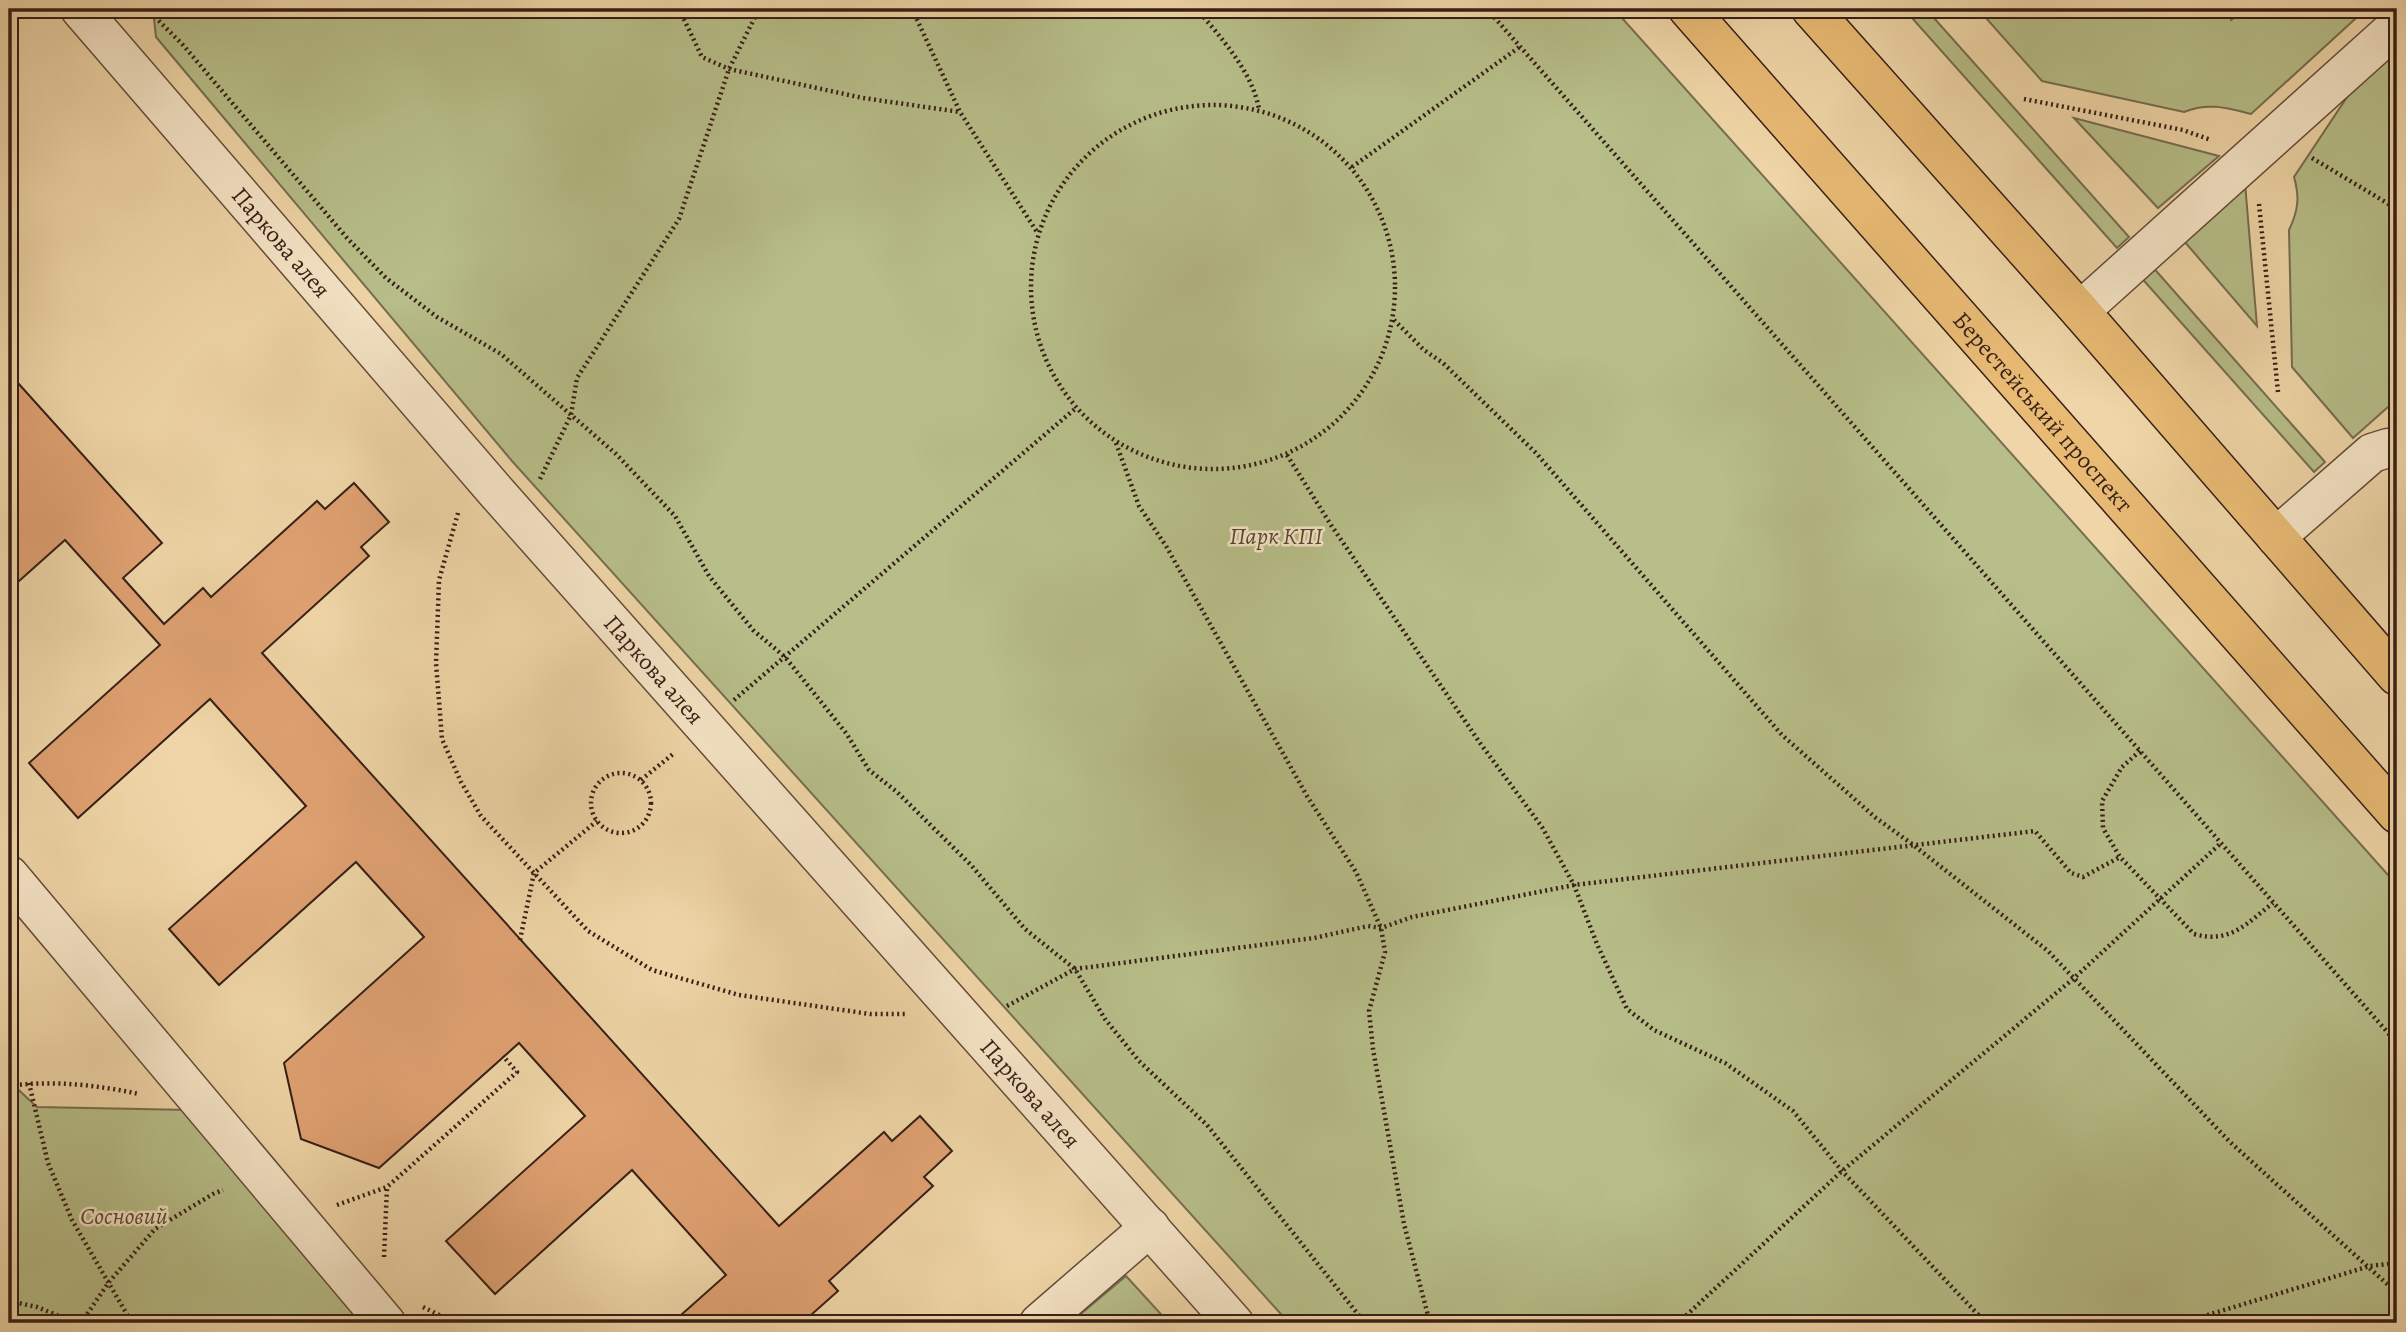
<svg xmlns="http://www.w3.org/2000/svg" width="2406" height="1332" font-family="Alegreya,serif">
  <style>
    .green { fill: #b7be89; stroke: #766e50; stroke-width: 2 }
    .building { fill: #dfa172; stroke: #361f16; stroke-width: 2 }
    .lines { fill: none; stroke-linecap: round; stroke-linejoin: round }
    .minor-casing { stroke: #644c3a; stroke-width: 41 }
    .major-casing { stroke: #361f16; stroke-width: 41 }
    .path { stroke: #361f16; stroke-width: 4.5; stroke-dasharray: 2 3.5; stroke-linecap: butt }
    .minor { stroke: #f5e4c6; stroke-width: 38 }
    .major { stroke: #e8ba74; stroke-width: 38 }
    .labels { text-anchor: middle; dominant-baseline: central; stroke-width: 5; stroke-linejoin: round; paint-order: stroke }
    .street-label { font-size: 24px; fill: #361f16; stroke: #f5e4c6 }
    .park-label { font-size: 24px; font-style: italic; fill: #564733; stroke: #f5e4c6 }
  </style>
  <rect width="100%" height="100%" fill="#efd5a7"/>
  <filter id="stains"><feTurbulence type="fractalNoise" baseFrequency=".00286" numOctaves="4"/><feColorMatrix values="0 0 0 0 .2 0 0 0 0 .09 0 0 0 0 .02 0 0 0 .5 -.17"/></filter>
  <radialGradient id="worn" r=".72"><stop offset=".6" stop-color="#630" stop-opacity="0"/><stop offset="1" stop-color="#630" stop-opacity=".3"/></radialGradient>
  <g class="green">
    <polygon points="153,9 1614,9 2397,885 2397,1323 1289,1323 512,461 156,37"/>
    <polygon points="1904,9 1926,9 2129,237 2117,248"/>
    <path d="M1978,9H2231V20L2248,9H2366L2251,114C2227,108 2208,102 2184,112L2042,81Z"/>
    <path d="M2397,51V399L2353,438L2292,367L2289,230C2298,211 2300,198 2294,177L2365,70Z"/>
    <polygon points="2074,118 2219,156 2158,208"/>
    <polygon points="2245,183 2257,326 2184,241"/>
    <polygon points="2150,264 2325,462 2314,472 2138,274"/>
    <polygon points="9,1081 37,1107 191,1110 367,1323 9,1323"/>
    <polygon points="1126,1276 1169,1323 1070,1323"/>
  </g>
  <polygon class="building" points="9,373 162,543 123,578 164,624 203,588 211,597 317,501 325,509 354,483 389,522 361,547 369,556 262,653 779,1226 884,1132 892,1141 920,1116 952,1151 924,1177 933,1186 829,1281 838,1291 802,1323 672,1323 726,1275 632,1170 495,1294 446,1241 585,1116 519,1043 379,1168 301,1139 284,1063 424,937 356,862 219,985 169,929 306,806 210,699 78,818 29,763 160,645 65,540 9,590 9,498 17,490 9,481"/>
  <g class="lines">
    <g class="minor-casing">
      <g id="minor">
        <path id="s1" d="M80,9L498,494L1234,1323"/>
        <polyline points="2080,311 2397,26"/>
        <polyline points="2276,537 2372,453 2388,448 2397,450"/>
        <polyline points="9,875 386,1323"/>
        <polyline points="1039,1323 1150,1227"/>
      </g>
    </g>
    <g class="major-casing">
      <g id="major">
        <path id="s2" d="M1688,9L2397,814"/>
        <polyline points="1811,9 2080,311 2397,676"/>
      </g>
    </g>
    <g class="path">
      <polyline points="147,9 183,45 347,238 386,278 437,317 501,354 616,454 675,516 709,576 753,630 785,657 846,733 869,770 897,792 971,865 1025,929 1075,969 1105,1019 1139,1061 1207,1125 1365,1323"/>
      <polyline points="679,9 702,57 729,69 863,98 960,112"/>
      <polyline points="912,9 960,112 1037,232"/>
      <path d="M1197,9C1221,38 1252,71 1259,109"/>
      <polyline points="1487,9 2397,1043"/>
      <polyline points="2024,99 2183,130 2211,140"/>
      <circle cx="1213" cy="287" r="182"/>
      <polyline points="2312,158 2397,209"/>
      <polyline points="1352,167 1521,46"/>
      <polyline points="2259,204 2278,392"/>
      <polyline points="1394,320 1424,350 1443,363 1536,453 1782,735 1876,818 1912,844 2048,951 2230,1142 2397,1293"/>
      <polyline points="1116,443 1139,506 1166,546 1307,796 1356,872 1381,928 1385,952 1369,1011 1373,1049 1404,1224 1430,1323"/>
      <polyline points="1287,455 1331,525 1480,743 1542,827 1574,885 1597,944 1627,1009 1654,1030 1725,1063 1793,1111 1842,1171 1986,1323"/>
      <polyline points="540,479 571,415 577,378 679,219 729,69 759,9"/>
      <polyline points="458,513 439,580 436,663 442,739 461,782 481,816 588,931 652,970 739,995 870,1014 906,1014"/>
      <polyline points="734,700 1076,408"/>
      <path d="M2140,751L2122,767L2102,801L2103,828L2120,857L2194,934C2230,944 2246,924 2273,903"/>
      <circle cx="621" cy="803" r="30"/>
      <polyline points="641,780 673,754"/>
      <polyline points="520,940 534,873 597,821"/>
      <polyline points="1007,1006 1075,969 1314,938 1368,926 1381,928 1412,917 1574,885 2035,831 2071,873 2083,877 2120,857"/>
      <polyline points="29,1083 48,1163 72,1220 132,1323"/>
      <path d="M9,1086C51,1080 98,1085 139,1094"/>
      <polyline points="337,1205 387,1187 517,1072 503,1056"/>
      <polyline points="384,1257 387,1187"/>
      <polyline points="9,1301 37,1307 76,1323"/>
      <polyline points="423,1307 455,1323"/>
      <polyline points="81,1323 109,1282 155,1229 213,1194 223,1190"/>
      <polyline points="1678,1323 1842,1171 2073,979 2221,843"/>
      <polyline points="2181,1323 2370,1266 2397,1263"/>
    </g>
    <use href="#minor" class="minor"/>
    <use href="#major" class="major"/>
  </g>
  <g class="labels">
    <g class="street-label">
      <text stroke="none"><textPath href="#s1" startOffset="308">Паркова алея</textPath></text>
      <text stroke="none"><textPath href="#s2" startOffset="537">Берестейський проспект</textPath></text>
      <text stroke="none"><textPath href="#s1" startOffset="875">Паркова алея</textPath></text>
      <text stroke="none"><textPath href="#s1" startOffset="1442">Паркова алея</textPath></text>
    </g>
    <g class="park-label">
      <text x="1276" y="536">Парк КПІ</text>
      <text x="124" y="1216">Сосновий</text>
    </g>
  </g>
  <rect width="2406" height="1332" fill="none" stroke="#efd5a7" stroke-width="35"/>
  <rect x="10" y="10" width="2385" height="1311" fill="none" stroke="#361f16" stroke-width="3.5"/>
  <rect x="18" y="18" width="2371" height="1297" fill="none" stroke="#361f16" stroke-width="2"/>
  <rect width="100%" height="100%" filter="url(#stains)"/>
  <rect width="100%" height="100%" fill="url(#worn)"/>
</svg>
